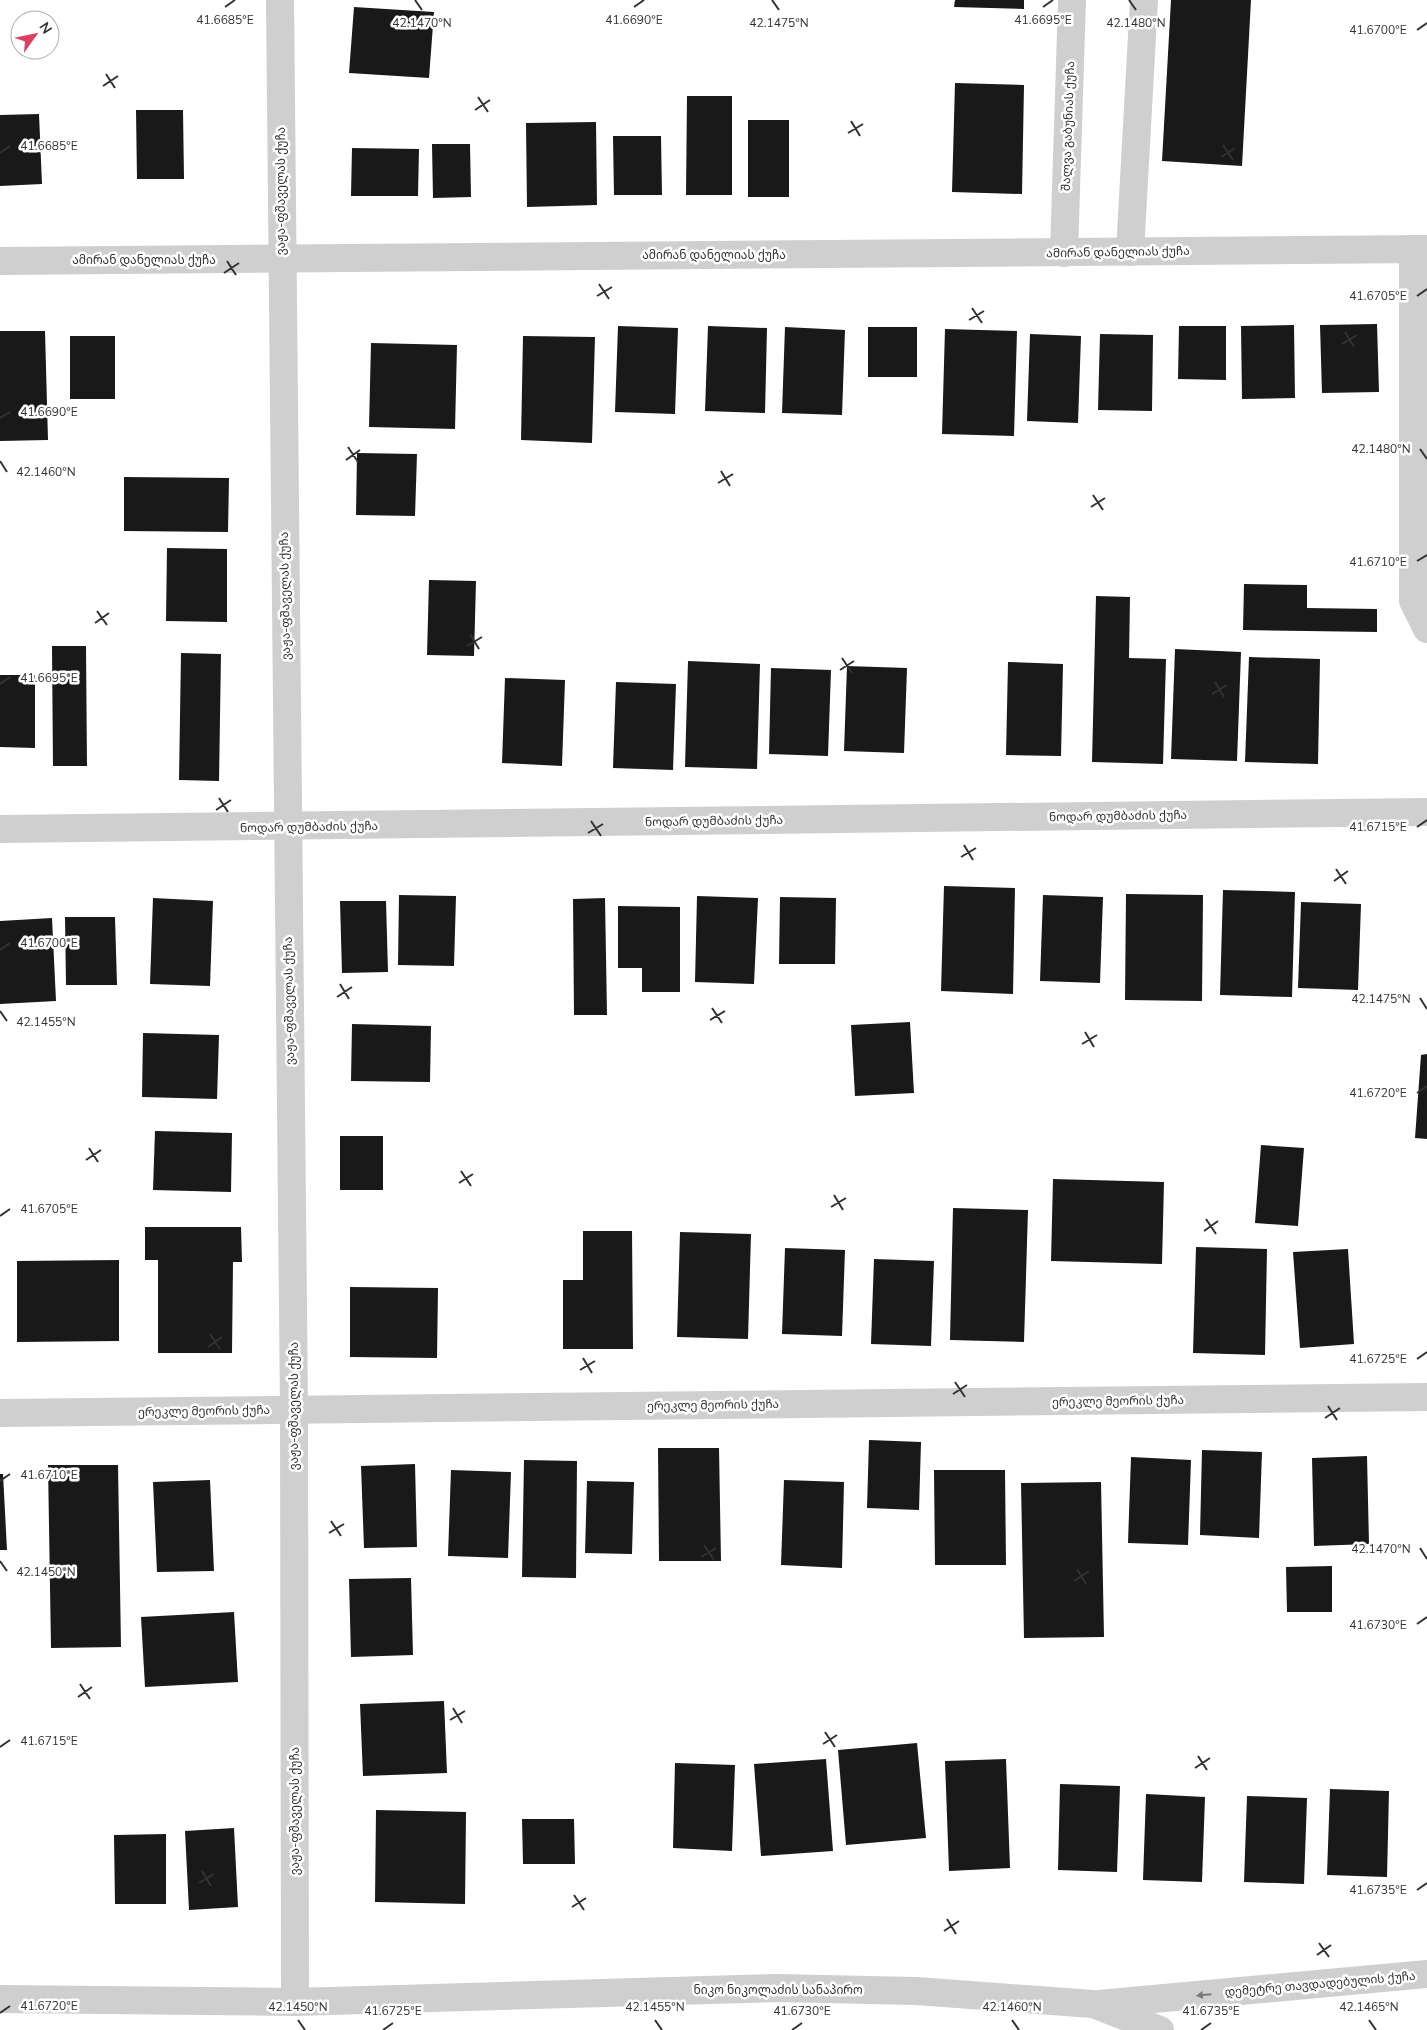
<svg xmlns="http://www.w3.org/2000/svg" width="1427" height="2030" font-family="'Nunito Sans','Noto Sans Georgian',sans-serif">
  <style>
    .building { fill: #191919 }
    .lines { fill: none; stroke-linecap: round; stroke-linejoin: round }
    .minor { stroke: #cfcfcf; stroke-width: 28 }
    .oneway { fill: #797979 }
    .ticks { fill: none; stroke: #323232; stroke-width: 2 }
    .labels { text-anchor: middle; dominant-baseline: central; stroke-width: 5; stroke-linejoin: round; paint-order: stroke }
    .street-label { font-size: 12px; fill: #323232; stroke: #fff }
    .ticks-label { font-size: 12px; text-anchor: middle; fill: #323232; stroke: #fff; stroke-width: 5; stroke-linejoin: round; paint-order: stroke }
  </style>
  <rect width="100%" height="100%" fill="#fff"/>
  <g class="building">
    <polygon points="955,0 1024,0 1024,9 954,7"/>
    <polygon points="1171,0 1251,0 1242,166 1162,161"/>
    <polygon points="354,7 434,12 429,78 349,73"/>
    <polygon points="955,83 1024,85 1022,194 952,192"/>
    <polygon points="687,96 732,96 732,195 686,195"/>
    <polygon points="136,110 183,110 184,179 137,179"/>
    <polygon points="39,114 42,184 0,186 0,115"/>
    <rect x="748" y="120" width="41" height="77"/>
    <polygon points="596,122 597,205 527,207 526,123"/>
    <polygon points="613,136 661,136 662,195 614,195"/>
    <polygon points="432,144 470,144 471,197 433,198"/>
    <polygon points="352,148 419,149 418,196 351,196"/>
    <polygon points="1377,324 1379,392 1322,393 1320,325"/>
    <polygon points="1294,325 1295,398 1242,399 1241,326"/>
    <polygon points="618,326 678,328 675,414 615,412"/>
    <polygon points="708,326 767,328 765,413 705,411"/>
    <polygon points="1179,326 1226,326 1226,380 1178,379"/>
    <polygon points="785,327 845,330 842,415 782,413"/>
    <rect x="868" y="327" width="49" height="50"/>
    <polygon points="945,329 1017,331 1014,436 942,434"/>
    <polygon points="0,331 45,331 48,440 0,441"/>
    <polygon points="1030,334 1081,336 1078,423 1027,421"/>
    <polygon points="1100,334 1153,335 1152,411 1098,410"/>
    <rect x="70" y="336" width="45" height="63"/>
    <polygon points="523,336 595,337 592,443 521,440"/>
    <polygon points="371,343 457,345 455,429 369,427"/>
    <polygon points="357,453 417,454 415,516 356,515"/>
    <polygon points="124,477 229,478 228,532 124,531"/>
    <polygon points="167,548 227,549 227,622 166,621"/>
    <polygon points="429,580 476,581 474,656 427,655"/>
    <polygon points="1244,584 1307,585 1307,608 1377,609 1377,632 1243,630"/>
    <polygon points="1096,596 1130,597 1129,658 1166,659 1163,764 1092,762"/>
    <polygon points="52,646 86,646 87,766 53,766"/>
    <polygon points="1175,649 1241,652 1237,761 1171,759"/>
    <polygon points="181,653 221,654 219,781 179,780"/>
    <polygon points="1249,657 1320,659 1318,764 1245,762"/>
    <polygon points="688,661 760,664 757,769 685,767"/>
    <polygon points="1008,662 1063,664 1061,756 1006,755"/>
    <polygon points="847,666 907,668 904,753 844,751"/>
    <polygon points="771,668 831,670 828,756 769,754"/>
    <polygon points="0,675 35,675 35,748 0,747"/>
    <polygon points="505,678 565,680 562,766 502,763"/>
    <polygon points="616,682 676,684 673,770 613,768"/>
    <polygon points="944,886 1015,888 1013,994 941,991"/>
    <polygon points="1223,890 1295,892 1292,997 1220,995"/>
    <polygon points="1126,894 1203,895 1202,1001 1125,1000"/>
    <polygon points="399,895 456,896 454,966 398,965"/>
    <polygon points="1043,895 1103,897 1100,983 1040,981"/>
    <polygon points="697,896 758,898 754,984 695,982"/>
    <polygon points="780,897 836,898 835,964 779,964"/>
    <polygon points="153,898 213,901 210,986 150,984"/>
    <polygon points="605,898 607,1015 574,1015 573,899"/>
    <polygon points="340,901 386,901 388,972 342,973"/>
    <polygon points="1301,902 1361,904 1358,990 1298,988"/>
    <polygon points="618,906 680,907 680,992 642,992 642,968 618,968"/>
    <polygon points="65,917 115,917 117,985 66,985"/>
    <polygon points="52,918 56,1001 0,1004 0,921"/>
    <polygon points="910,1022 914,1093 855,1096 851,1025"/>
    <polygon points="352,1024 431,1026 430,1082 351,1081"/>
    <polygon points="143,1033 219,1035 217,1099 142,1097"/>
    <polygon points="1427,1054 1427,1139 1415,1138 1421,1055"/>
    <polygon points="155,1131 232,1133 231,1192 153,1190"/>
    <rect x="340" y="1136" width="43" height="54"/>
    <polygon points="1261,1145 1304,1148 1298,1226 1255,1223"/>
    <polygon points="1053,1179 1164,1182 1162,1264 1051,1261"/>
    <polygon points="953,1208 1028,1210 1024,1342 950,1340"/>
    <polygon points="145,1227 241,1227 242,1262 233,1262 232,1353 158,1353 158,1260 145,1260"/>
    <polygon points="583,1231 632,1231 633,1349 563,1349 563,1280 583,1280"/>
    <polygon points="680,1232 751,1234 748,1339 677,1337"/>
    <polygon points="1196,1247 1267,1249 1265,1355 1193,1353"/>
    <polygon points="785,1248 845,1250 842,1336 782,1334"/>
    <polygon points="1348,1249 1354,1344 1300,1348 1293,1252"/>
    <polygon points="874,1259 934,1261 931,1346 871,1344"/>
    <polygon points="119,1260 119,1341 17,1342 17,1261"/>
    <polygon points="350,1287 438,1288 437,1358 350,1357"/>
    <polygon points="869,1440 921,1442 919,1510 867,1508"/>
    <polygon points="658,1448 719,1448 721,1561 659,1561"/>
    <polygon points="1202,1450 1262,1452 1259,1538 1200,1535"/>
    <polygon points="1367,1456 1369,1544 1314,1546 1312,1458"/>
    <polygon points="1131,1457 1191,1460 1188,1545 1128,1543"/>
    <polygon points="524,1460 577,1461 576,1578 522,1577"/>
    <polygon points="415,1464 417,1547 364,1548 361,1466"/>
    <polygon points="48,1465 118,1465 121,1647 51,1648"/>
    <polygon points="451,1470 511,1472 508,1558 448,1556"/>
    <polygon points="934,1470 1005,1470 1006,1565 935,1565"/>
    <polygon points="0,1474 3,1474 7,1550 0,1550"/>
    <polygon points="210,1480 214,1571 157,1572 153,1482"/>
    <polygon points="784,1480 844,1482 842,1568 781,1565"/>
    <polygon points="587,1481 634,1482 632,1554 585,1553"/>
    <polygon points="1101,1482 1104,1637 1024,1638 1021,1483"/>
    <polygon points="1332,1566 1332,1612 1287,1612 1286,1567"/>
    <polygon points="411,1578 413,1655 351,1657 349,1579"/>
    <polygon points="234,1612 238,1682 145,1687 141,1617"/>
    <polygon points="444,1701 447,1773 363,1776 360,1704"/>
    <polygon points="917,1743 926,1838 846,1845 838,1750"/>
    <polygon points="826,1759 833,1851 761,1856 754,1764"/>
    <polygon points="1006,1759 1010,1868 949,1871 945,1761"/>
    <polygon points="675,1763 735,1765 732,1851 673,1848"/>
    <polygon points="1060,1784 1120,1786 1117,1872 1058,1870"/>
    <polygon points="1330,1789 1389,1791 1387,1877 1327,1875"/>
    <polygon points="1146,1794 1205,1797 1202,1882 1143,1880"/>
    <polygon points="1247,1796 1307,1798 1304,1884 1244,1882"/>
    <polygon points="376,1810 466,1812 465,1904 375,1902"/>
    <polygon points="522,1819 574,1819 575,1864 523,1864"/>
    <polygon points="234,1828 238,1907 189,1910 185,1831"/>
    <polygon points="166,1834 166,1904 115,1904 114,1835"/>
  </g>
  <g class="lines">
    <g class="minor">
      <polyline points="280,0 294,1409 295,2002"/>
      <polyline points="1413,249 1413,601 1427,629"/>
      <polyline points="1130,252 1144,0"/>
      <polyline points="1064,253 1072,0"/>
      <polyline points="0,261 1427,249"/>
      <polyline points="0,829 1427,812"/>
      <polyline points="0,1413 1427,1397"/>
      <polyline points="0,1999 295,2002 777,1988 916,1991 1093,2004 1160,2030"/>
      <polyline points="1099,2004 1427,1974"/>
    </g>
  </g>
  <defs><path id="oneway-solid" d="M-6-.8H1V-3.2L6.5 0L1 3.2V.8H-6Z" transform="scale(1.25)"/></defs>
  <use class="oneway" href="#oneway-solid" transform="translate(1204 1995) rotate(175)"/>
  <path class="ticks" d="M415,0L422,10M772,0L779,10M1129,0L1136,10M225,7L235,0M634,7L644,0M1043,7L1053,0M1417,30L1427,23M106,74L115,88M103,86L118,76M478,97L488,112M475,110L490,100M851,121L860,136M848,133L863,124M1223,145L1233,160M0,153L10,146M1221,157L1235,148M227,261L236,275M224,273L239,263M599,284L609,299M597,296L612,287M1417,296L1427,289M972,308L982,323M969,320L984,311M1345,332L1354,347M1342,344L1357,335M0,418L10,412M348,447L358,462M1420,449L1427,459M346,460L360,450M0,461L7,472M721,471L730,486M718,483L733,474M1093,495L1103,510M1091,507L1105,498M1417,561L1427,555M97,611L107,625M95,623L109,613M470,634L479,649M467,646L482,637M842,658L852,673M840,670L854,661M1215,682L1224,697M0,684L10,677M1212,694L1227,685M219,798L228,812M216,810L231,800M591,821L601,836M1417,827L1427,820M588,833L603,824M964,845L973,860M961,857L976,848M1336,869L1346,884M1334,881L1348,871M0,950L10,943M340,984L349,999M337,997L352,987M1420,998L1427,1009M712,1008L722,1023M0,1011L7,1021M710,1020L725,1011M1085,1032L1094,1047M1082,1044L1097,1035M1417,1093L1427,1086M89,1148L98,1162M86,1160L101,1150M461,1171L471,1186M459,1183L473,1174M834,1195L843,1210M831,1207L846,1198M0,1216L10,1209M1206,1219L1216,1234M1204,1231L1218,1221M210,1334L220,1349M208,1347L222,1337M583,1358L592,1373M1417,1359L1427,1352M580,1370L595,1361M955,1382L965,1397M953,1394L967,1385M1328,1406L1337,1420M1325,1418L1340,1408M0,1481L10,1474M331,1521L341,1536M329,1533L344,1524M704,1545L714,1560M1420,1548L1427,1559M701,1557L716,1548M0,1561L7,1571M1077,1569L1086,1584M1074,1581L1089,1571M1417,1624L1427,1617M80,1684L90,1699M78,1697L92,1687M453,1708L462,1723M450,1720L465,1711M825,1732L835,1747M823,1744L837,1735M0,1747L10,1740M1198,1756L1207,1770M1195,1768L1210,1758M202,1871L211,1886M199,1883L214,1874M1417,1890L1427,1883M574,1895L584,1910M572,1907L586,1898M947,1919L956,1934M944,1931L959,1921M1319,1943L1329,1957M1317,1955L1331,1945M0,2013L10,2006M298,2020L305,2030M655,2020L662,2030M1012,2020L1019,2030M1369,2020L1376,2030M383,2030L393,2023M792,2030L802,2023M1201,2030L1211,2023"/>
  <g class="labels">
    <g class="street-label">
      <text transform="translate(1068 126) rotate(-88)">შალვა გაბუნიას ქუჩა</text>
      <text transform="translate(281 191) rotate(-90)">ვაჟა-ფშაველას ქუჩა</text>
      <text transform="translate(1118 252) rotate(-1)">ამირან დანელიას ქუჩა</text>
      <text x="714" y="255">ამირან დანელიას ქუჩა</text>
      <text x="144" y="260">ამირან დანელიას ქუჩა</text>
      <text transform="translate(285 596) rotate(-91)">ვაჟა-ფშაველას ქუჩა</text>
      <text transform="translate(1118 816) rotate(-1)">ნოდარ დუმბაძის ქუჩა</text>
      <text transform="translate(714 821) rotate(-1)">ნოდარ დუმბაძის ქუჩა</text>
      <text transform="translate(309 827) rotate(-1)">ნოდარ დუმბაძის ქუჩა</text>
      <text transform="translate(289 1001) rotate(-91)">ვაჟა-ფშაველას ქუჩა</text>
      <text transform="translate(1118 1401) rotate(-1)">ერეკლე მეორის ქუჩა</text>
      <text transform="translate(713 1405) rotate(-1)">ერეკლე მეორის ქუჩა</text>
      <text transform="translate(294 1406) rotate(-90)">ვაჟა-ფშაველას ქუჩა</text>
      <text transform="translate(204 1411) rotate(-1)">ერეკლე მეორის ქუჩა</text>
      <text transform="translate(295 1811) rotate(-90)">ვაჟა-ფშაველას ქუჩა</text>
      <text transform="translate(1320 1984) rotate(-5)">დემეტრე თავდადებულის ქუჩა</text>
      <text x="778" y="1990">ნიკო ნიკოლაძის სანაპირო</text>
    </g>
  </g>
  <g class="ticks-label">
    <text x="225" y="24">41.6685°E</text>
    <text x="634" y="24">41.6690°E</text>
    <text x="1043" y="24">41.6695°E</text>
    <text x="779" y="27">42.1475°N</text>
    <text x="422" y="27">42.1470°N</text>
    <text x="1136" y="27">42.1480°N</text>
    <text x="1378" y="34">41.6700°E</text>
    <text x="49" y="150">41.6685°E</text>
    <text x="1378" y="300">41.6705°E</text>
    <text x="49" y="416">41.6690°E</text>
    <text x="1381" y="453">42.1480°N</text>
    <text x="46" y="476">42.1460°N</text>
    <text x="1378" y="566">41.6710°E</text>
    <text x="49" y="682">41.6695°E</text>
    <text x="1378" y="831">41.6715°E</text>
    <text x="49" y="947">41.6700°E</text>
    <text x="1381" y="1003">42.1475°N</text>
    <text x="46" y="1026">42.1455°N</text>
    <text x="1378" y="1097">41.6720°E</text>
    <text x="49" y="1213">41.6705°E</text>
    <text x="1378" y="1363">41.6725°E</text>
    <text x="49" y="1479">41.6710°E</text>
    <text x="1381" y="1553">42.1470°N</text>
    <text x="46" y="1576">42.1450°N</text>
    <text x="1378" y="1629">41.6730°E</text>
    <text x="49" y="1745">41.6715°E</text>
    <text x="1378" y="1894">41.6735°E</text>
    <text x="49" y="2010">41.6720°E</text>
    <text x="298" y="2011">42.1450°N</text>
    <text x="655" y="2011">42.1455°N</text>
    <text x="1012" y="2011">42.1460°N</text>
    <text x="1369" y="2011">42.1465°N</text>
    <text x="393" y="2015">41.6725°E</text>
    <text x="802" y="2015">41.6730°E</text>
    <text x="1211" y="2015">41.6735°E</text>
  </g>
  <g transform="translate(35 35) rotate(57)"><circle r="24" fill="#ffffff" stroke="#adadad"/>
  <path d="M0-4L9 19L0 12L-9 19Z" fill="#dd405e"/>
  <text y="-8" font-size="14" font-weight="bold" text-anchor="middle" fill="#323232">N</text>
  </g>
</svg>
